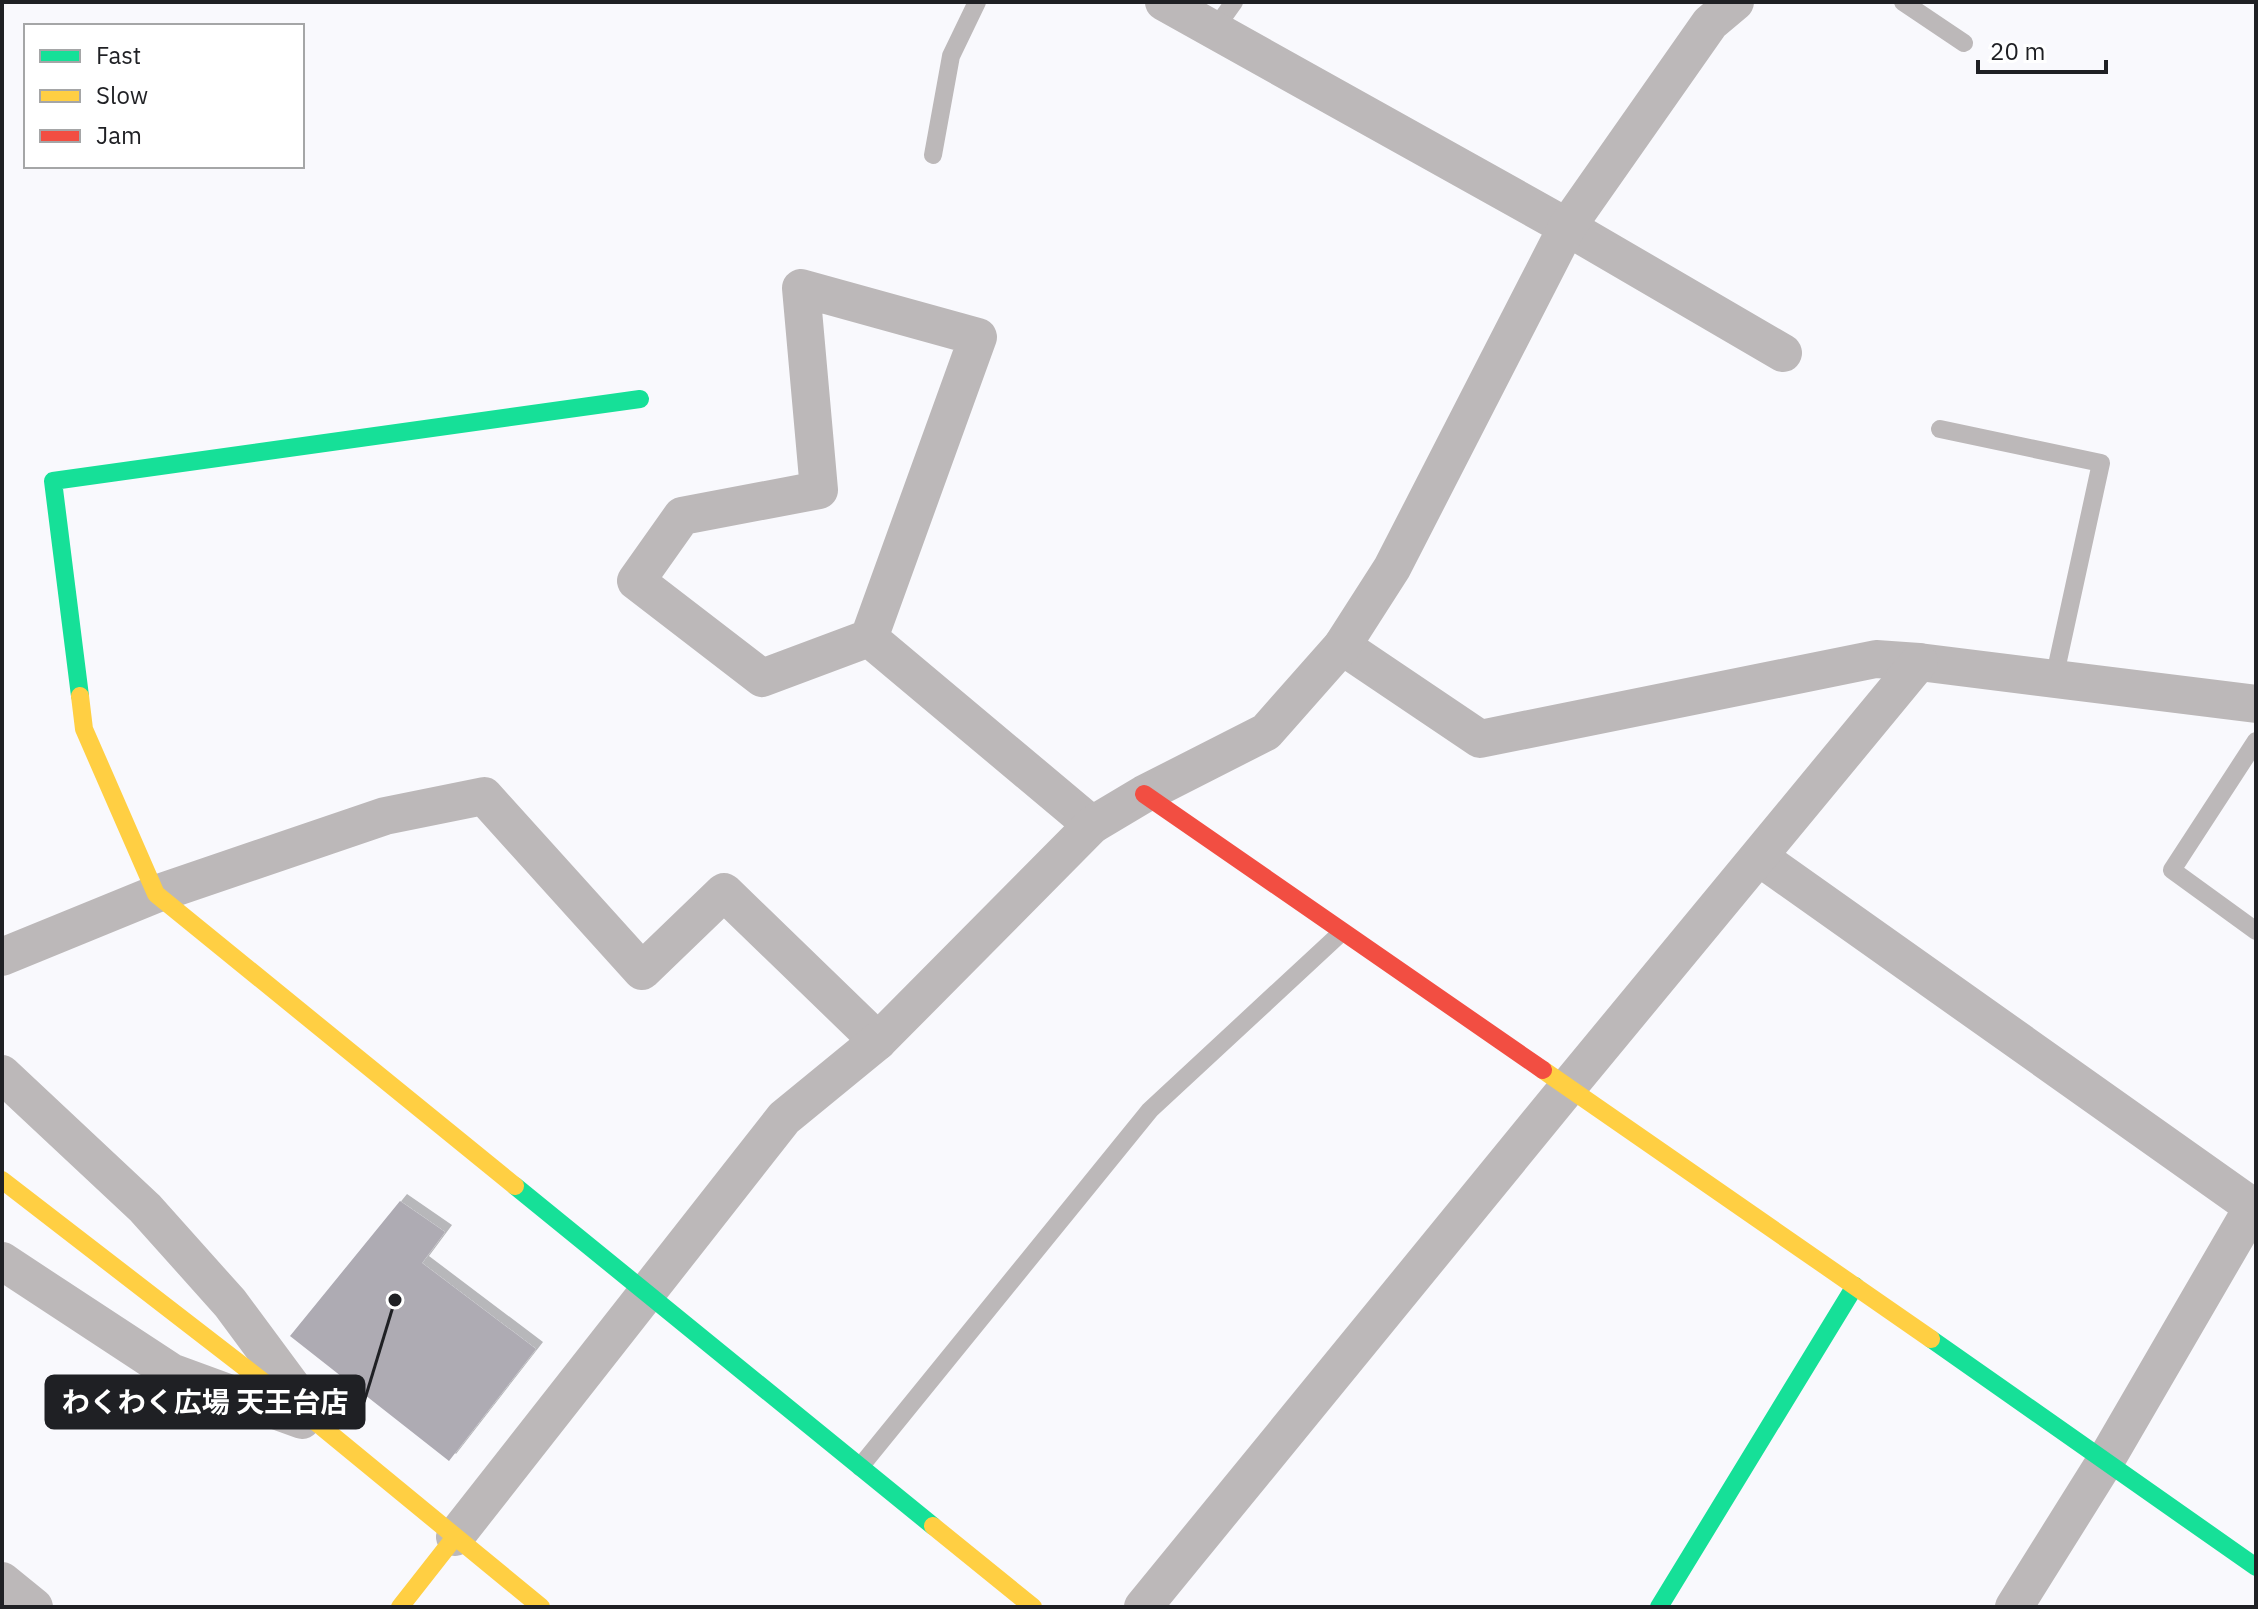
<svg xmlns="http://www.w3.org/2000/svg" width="2258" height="1609" font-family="'IBM Plex Sans','Noto Sans JP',sans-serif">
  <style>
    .building { fill: #aeabb3; filter: url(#shadow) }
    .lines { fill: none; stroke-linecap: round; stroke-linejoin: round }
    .lane { stroke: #bcb8b9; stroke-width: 18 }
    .street { stroke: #bcb8b9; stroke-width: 38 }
    .fast { stroke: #16e098; stroke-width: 18 }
    .slow { stroke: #ffcf43; stroke-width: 18 }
    .jam { stroke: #f24e42; stroke-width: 18 }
    .leader { fill: none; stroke: #1f2024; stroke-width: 3 }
    .callout-dot { fill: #1f2024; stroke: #fff; stroke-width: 3 }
    .callout { fill: #1f2024; stroke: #1f2024; stroke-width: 3 }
    .callout-label { font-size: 28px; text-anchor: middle; font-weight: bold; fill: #fff }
  </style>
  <defs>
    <filter id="shadow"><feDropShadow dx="7" dy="-7" stdDeviation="0" flood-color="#0004"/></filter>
  </defs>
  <rect width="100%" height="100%" fill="#f9f9fd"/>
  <polygon class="building" points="400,1201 445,1232 422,1263 536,1349 449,1461 290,1336"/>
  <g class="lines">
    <g class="lane">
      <polyline points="1903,2 1964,43"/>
      <polyline points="1214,30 1234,2"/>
      <polyline points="933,155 951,56 977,2"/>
      <polyline points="1940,429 2101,463 2054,679"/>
      <polyline points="2256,741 2172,870 2256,931"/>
      <polyline points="860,1467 1150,1110 1342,932"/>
    </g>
    <g class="street">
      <polyline points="1164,2 1567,227 1783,353"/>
      <polyline points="869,638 762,678 636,581 682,516 819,490 801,288 978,337 869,638 1092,825"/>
      <polyline points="1342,646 1480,739 1876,659 1919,662 2256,704"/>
      <polyline points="1759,857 2253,1207 2106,1460 2014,1607"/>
      <polyline points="2,957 156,894 385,816 484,796 642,971 724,892 878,1041"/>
      <polyline points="2,1074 145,1208 230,1303 304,1403"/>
      <polyline points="2,1261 171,1372 302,1420"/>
      <polyline points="455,1537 784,1118 878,1041 1092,825 1144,794 1266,732 1342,646 1392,568 1567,227 1710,23 1735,2"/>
      <polyline points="2,1581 34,1607"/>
      <polyline points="1143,1607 1568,1087 1919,662"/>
    </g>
    <g class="fast">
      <polyline points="80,696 53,481 640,399"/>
      <polyline points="515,1186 933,1526"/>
      <polyline points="1931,1339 2256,1567"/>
      <polyline points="1659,1607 1855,1286"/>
    </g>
    <g class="slow">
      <polyline points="80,696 84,729 156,894 515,1186"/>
      <polyline points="1543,1070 1931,1339"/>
      <polyline points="2,1180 322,1427 541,1607"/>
      <polyline points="933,1526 1033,1607"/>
      <polyline points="400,1607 455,1537"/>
    </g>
    <polyline class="jam" points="1144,794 1543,1070"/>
  </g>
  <path class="leader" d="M395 1300L364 1402"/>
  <circle class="callout-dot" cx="395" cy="1300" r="8"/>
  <rect class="callout" x="46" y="1376" width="318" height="52" rx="8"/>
  <g class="callout-label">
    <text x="205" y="1412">わくわく広場 天王台店</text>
  </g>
  <rect width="2258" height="1609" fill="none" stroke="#1f2024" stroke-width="8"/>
  <rect x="24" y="24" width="280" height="144" fill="#ffffff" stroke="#a5a6a7" stroke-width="2"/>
  <rect x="40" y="50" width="40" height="12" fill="#16e098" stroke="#a5a6a7" stroke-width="2"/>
  <text x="96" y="64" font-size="24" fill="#1f2024">Fast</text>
  <rect x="40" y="90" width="40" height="12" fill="#ffcf43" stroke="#a5a6a7" stroke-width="2"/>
  <text x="96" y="104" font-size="24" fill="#1f2024">Slow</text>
  <rect x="40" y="130" width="40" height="12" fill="#f24e42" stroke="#a5a6a7" stroke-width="2"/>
  <text x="96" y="144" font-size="24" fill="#1f2024">Jam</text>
  <path d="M1978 60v12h128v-12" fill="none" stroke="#1f2024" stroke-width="4"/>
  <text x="1990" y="60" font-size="24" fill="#1f2024" stroke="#ffffff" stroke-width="6" paint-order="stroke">20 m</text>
</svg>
